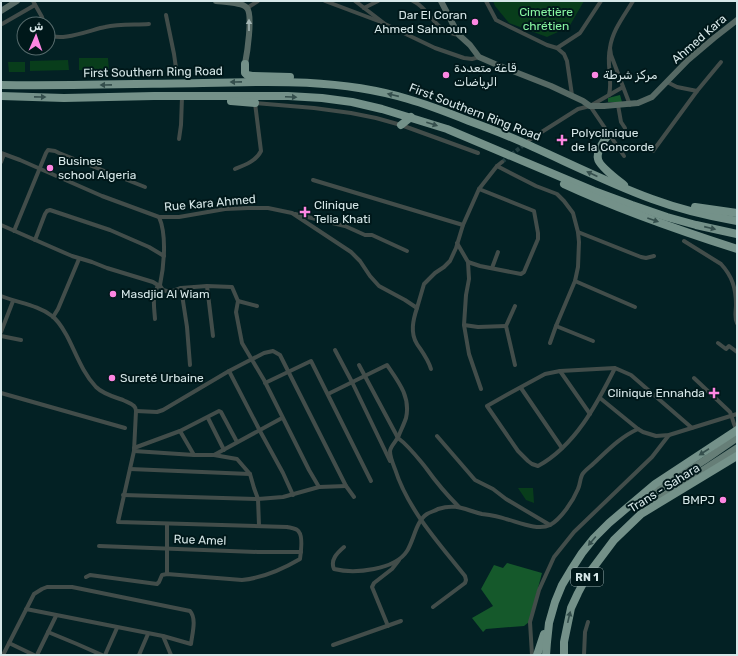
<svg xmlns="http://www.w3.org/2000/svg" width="738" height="656" font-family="Rubik,'Noto Sans Arabic',sans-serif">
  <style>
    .green { fill: #083d1b }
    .forest { fill: #15592b }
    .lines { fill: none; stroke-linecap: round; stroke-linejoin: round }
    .street-tunnel { stroke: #233f41; stroke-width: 4; stroke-dasharray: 4 2; stroke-linecap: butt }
    .street { stroke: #424d4a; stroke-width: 4 }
    .secondary { stroke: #566964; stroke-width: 6 }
    .primary { stroke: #667e77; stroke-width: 7 }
    .highway { stroke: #749189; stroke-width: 8 }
    .oneway { fill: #a3b5b3 }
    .oneway2 { fill: #344e4c }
    .poi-dot { fill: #fd86e2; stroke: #00181a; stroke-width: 1.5 }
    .labels { text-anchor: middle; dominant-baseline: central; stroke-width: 4; stroke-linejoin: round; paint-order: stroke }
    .shield { fill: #00181a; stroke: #96a9aa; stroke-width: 1 }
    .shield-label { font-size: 11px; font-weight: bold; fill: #d6e7e8 }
    .park-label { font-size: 12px; fill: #87f5a1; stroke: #00181a }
    .poi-label { font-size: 12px; fill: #d6e7e8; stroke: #00181a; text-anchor: start }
    .street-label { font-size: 12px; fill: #d6e7e8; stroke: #00181a }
  </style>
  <rect width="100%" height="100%" fill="#032124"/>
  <g class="green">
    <polygon points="493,1 584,1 569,27 547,37 509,23 495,6"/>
    <polygon points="79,58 108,58 109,71 79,70"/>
    <polygon points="68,60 69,70 30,71 30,61"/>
    <polygon points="8,62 25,62 25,72 9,72"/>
    <polygon points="518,488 533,488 534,503 526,500"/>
  </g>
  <g class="forest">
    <polygon points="620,95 622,102 608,102 608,98"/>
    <polygon points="507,563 542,573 529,622 524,626 486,629 483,632 472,618 493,606 481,589 494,565 503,568"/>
  </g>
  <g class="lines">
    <polyline class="street-tunnel" points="502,162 526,143"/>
    <g class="street">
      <polyline points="33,1 42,17 44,24"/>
      <polyline points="325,1 381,22"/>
      <polyline points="355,1 385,24 435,48 464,58 472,59 479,57"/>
      <path d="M413,1C432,10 433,32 459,35"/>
      <polyline points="486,1 496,20 506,25 547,45 557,48 564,54 567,61 572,95"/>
      <polyline points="247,8 258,1"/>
      <polyline points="364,8 378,1"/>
      <polyline points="166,15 174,54 177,75"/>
      <polyline points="2,24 35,5"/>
      <path d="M48,33C57,44 93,29 105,27C119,24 135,25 149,24"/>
      <polyline points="557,48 580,33 601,1"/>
      <path d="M610,48C612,31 624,16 633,1"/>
      <polyline points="667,82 677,87 697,91 721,62"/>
      <path d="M609,95C613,79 606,64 610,48L611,55L630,105"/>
      <polyline points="618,105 621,122 625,128"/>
      <polyline points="590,106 624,156"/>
      <polyline points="179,139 181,125 182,97"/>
      <polyline points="529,140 578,109 590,106 623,87"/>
      <polyline points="653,151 697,91"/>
      <polyline points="1,153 20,160 102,196 159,217 179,217 225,209 248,208 268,208 292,213 351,252 360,261 370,276 379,286 405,300 417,308 424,284 435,273 444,267 450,261 456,248 463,225 479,189 497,166 502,162"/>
      <polyline points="1,162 4,154"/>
      <polyline points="497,166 536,186 557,194 564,201 573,213 578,232 579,242 578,267 575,281 556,326 550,343"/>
      <path d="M235,169C245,165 256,161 261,151L255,103L314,108L351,113L376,118L401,125L478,153"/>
      <polyline points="313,180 463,225"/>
      <polyline points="295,214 345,226 365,235 372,235 407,251"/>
      <polyline points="1,225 72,256 92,262 107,268 153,282 161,287 163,290 170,292 181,288 207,286 232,287 238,301 236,312 242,343 264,380 309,470 319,487"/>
      <polyline points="14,231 46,153 48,150 55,151 59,153 145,187"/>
      <polyline points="578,232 641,257 646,258 654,256"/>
      <polyline points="35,240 45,214 47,211 50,210 110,230 149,247 164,256"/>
      <path d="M684,241L721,264C732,276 736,288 736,305C736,311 734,317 737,323"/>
      <polyline points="457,243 468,262 469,279 466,295 464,325 469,354 481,389"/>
      <polyline points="468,262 480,266 521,274 524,272 538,239 538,233 534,211 479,189"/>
      <polyline points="492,268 498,252"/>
      <polyline points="575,281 635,307"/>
      <polyline points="207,286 213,336"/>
      <polyline points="181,288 187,327 190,365"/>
      <path d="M1,296C18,303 38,305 52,316C59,321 63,329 67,336C76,353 82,372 96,387C103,394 114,397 123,400C127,402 131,403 134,406C136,408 136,409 136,411L134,451L118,522L287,527C291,528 297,528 299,532C303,537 301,552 300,559C283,569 262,578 242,580L167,574L162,575L159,582L157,584L90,575L86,577"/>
      <polyline points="238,301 257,306"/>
      <polyline points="515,306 506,326 515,365"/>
      <path d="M417,308C413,320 410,333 417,344C423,353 428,359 431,369"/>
      <polyline points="53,317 58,309 79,259"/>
      <path d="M155,319C154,305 152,298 158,285H160C164,266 167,235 159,217"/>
      <polyline points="464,325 478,327 506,326"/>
      <polyline points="556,326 593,341"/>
      <polyline points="1,332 13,301"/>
      <polyline points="1,336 21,340"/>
      <polyline points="718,343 726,349 729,346 737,352"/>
      <polyline points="335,350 352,382 390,461"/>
      <path d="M359,365L398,438C409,446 417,457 426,468C436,482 447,495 459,507"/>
      <path d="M615,368C597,404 575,446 538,466L532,464L528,461L518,451L487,406L510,393L545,374L560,371L615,368L631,375L692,428"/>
      <polyline points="229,371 260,431 283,473 293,495"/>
      <polyline points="560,371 590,414"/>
      <path d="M694,378L730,412C733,418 733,425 737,430"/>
      <polyline points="265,383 311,361 371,481"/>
      <polyline points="521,388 562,448"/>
      <polyline points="1,393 125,428"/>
      <path d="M328,394L387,365C398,381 411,397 406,418C404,424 401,430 399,435C397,441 391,445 390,451C390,457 393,464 395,469C408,510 439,543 465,576L466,580L465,583L433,607"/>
      <polyline points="600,398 638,429 643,432 656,436 669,435 737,414"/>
      <polyline points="136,411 157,412 163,410 229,371 264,353 273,351 280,355 346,486 354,497"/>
      <polyline points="208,418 224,450"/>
      <polyline points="180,431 194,455"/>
      <polyline points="437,436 475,480 493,489 506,499 550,525"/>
      <polyline points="134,448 180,431 219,411 221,412 237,442"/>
      <polyline points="134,451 194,455 214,455 237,459 250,474 254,488 258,499 259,525"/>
      <polyline points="214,455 282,418"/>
      <polyline points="130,469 250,474"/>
      <polyline points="123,495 258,499 283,497 319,487 346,486"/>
      <polyline points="99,546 258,552 301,552"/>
      <path d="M344,547C337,553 330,560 334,569C355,574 395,570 407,551C414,540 416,521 427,514C430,512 435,511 438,509C457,503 465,510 482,514C490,515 498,516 506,519C518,522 538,531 550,525C561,519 573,501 578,489C580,485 580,479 582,475C584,471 590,467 593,464C607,451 620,437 638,429"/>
      <polyline points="167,574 167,524"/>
      <polyline points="388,626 372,587 374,583 392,569 399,560"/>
      <polyline points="48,632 77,644 102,655"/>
      <polyline points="163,636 171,655"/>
      <polyline points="9,643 34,655"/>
      <polyline points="333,645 401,621"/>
      <path d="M3,655L34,594L42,589L47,587H72L190,611C197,619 192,634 191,644L163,636L26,609"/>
      <polyline points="37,655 56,616"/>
      <polyline points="105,655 117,628"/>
      <polyline points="139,655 148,634"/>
      <polyline points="532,655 530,622 539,590 554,557 574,532 652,457 669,435"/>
      <polyline points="584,655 585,632 588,622"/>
    </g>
    <g class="secondary">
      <path d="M216,1C224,2 242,2 247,8C253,15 247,54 245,64"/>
      <polyline points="441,1 456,30 459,35 470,45 479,57 495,64 551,86 583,101 590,106 604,106 638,103 652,97 688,60 714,38 737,20"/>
      <polyline points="1,11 17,1"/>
    </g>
    <g class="primary">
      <polyline points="654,502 737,448"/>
      <polyline points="633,506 705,460 737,438"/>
    </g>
    <g class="highway">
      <polyline points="245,64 245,73 247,75 252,76 290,77"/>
      <path d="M1,85C69,86 136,84 203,83C272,81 342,79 408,99C429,105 449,113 469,121C491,129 512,137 533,147C573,165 611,184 652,199C679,209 708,216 737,221"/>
      <polyline points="1,96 64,98 154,96 288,96 322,98 352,102 382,109 447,129 594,191 632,205 667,217 696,225 737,234"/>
      <polyline points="231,101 255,103"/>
      <polyline points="401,125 411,117"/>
      <path d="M609,134C604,140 596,152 598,159C599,166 619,181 624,185"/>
      <path d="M564,184C620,210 678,230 737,249"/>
      <polyline points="695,207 737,213"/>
      <polyline points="537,655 544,634"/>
      <polyline points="546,655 547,642 549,623 555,602 562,585 571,570 582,553 594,538 609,523 655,484 737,430"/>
      <polyline points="564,655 564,642 571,608 578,593 587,576 614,540 641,514 737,456"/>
    </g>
  </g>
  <defs><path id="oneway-solid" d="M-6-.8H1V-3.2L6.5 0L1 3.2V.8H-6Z"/></defs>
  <use class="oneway" href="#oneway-solid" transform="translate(249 25) rotate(-90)"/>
  <g class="oneway2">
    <use href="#oneway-solid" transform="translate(236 82) rotate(179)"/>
    <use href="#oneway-solid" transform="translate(106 85) rotate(179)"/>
    <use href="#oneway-solid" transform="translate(393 95) rotate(-167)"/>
    <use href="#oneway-solid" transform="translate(40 97) rotate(1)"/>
    <use href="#oneway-solid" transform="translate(291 97) rotate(2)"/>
    <use href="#oneway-solid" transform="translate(432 124) rotate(18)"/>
    <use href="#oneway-solid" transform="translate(592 174) rotate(-155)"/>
    <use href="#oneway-solid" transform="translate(653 220) rotate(19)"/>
    <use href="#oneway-solid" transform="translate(710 228) rotate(13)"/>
    <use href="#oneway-solid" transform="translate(704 452) rotate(147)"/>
    <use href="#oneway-solid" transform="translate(592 541) rotate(130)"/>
    <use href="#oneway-solid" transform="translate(569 617) rotate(-77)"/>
  </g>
  <g class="poi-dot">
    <circle cx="475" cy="22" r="4"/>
    <circle cx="446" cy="75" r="4"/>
    <circle cx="595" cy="75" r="4"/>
    <path d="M560 134h4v4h4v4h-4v4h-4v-4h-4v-4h4z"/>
    <circle cx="50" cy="168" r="4"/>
    <path d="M303 206h4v4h4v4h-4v4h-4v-4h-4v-4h4z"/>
    <circle cx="113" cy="294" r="4"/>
    <circle cx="112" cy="378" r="4"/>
    <path d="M712 387h4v4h4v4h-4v4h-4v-4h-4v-4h4z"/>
    <circle cx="723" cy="500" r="4"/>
  </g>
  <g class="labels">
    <rect class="shield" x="571" y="568" width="32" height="18" rx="3"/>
    <g class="shield-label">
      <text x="587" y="577">RN 1</text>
    </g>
    <g class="park-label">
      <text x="546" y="12">Cimetière<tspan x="546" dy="14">chrétien</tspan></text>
    </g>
    <g class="poi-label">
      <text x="467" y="15" text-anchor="end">Dar El Coran<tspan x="467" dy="14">Ahmed Sahnoun</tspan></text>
      <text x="454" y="68">قاعة متعددة<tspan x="454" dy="14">الرياضات</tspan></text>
      <text x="603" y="75">مركز شرطة</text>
      <text x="571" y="133">Polyclinique<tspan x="571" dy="14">de la Concorde</tspan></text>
      <text x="58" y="161">Busines<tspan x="58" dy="14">school Algeria</tspan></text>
      <text x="314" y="205">Clinique<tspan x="314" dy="14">Telia Khati</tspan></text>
      <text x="121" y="294">Masdjid Al Wiam</text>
      <text x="120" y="378">Sureté Urbaine</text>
      <text x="705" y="393" text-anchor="end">Clinique Ennahda</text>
      <text x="715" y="500" text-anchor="end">BMPJ</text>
    </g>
    <g class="street-label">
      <text transform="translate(699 39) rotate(-41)">Ahmed Kara</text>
      <text transform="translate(153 72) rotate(-1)">First Southern Ring Road</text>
      <text transform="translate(475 112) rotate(21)">First Southern Ring Road</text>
      <text transform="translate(210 203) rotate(-5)">Rue Kara Ahmed</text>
      <text transform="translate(664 488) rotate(-32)">Trans - Sahara</text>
      <text transform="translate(200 540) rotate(2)">Rue Amel</text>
    </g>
  </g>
  <rect width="738" height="656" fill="none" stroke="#d6e7e8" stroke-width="4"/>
  <g transform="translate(36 36) rotate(2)"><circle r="19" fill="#00181a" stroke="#566b6c"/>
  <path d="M0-3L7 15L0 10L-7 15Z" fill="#fd86e2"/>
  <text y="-6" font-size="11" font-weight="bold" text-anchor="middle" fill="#d6e7e8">ش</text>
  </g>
</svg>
